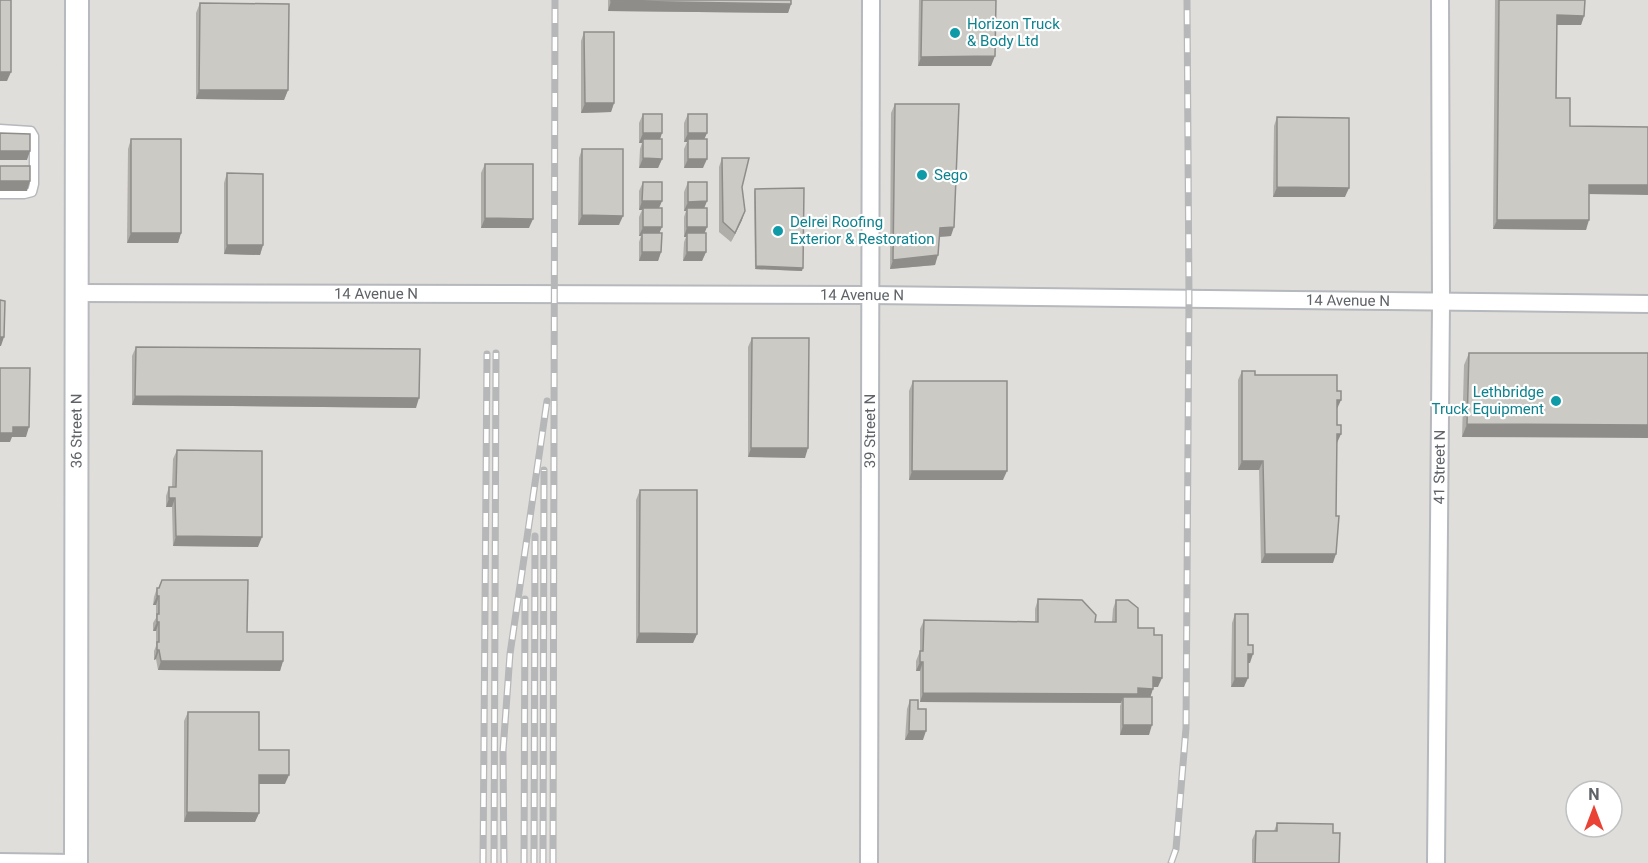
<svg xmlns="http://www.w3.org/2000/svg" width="1648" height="863" font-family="Roboto,sans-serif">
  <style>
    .industrial { fill: #e0deda; fill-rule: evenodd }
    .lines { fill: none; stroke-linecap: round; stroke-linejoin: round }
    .lane-casing { stroke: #b5b8bc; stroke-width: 11 }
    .street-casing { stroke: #b5b8bc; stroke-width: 20 }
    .secondary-casing { stroke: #b6babf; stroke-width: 26 }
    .lane { stroke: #fff; stroke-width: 8 }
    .street { stroke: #fff; stroke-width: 16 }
    .secondary { stroke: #fff; stroke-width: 22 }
    .rail-casing { stroke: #b6b7b8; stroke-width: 7 }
    .rail { stroke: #fff; stroke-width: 4.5; stroke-dasharray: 14; stroke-linecap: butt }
    .wall { fill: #afaea9 }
    .shaded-wall { fill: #8f8d8a }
    .building { fill: #cccac5; stroke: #8f8d8a; stroke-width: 1.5 }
    .culture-dot { fill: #0f9aa8; stroke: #fff; stroke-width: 2 }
    .labels { text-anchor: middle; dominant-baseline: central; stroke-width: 4.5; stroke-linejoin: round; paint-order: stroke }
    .culture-label { font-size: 15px; fill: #0d838f; stroke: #fff; text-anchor: start }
    .street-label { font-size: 15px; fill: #5f6368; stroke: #fff }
  </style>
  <rect width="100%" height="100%" fill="#f1efe8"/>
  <path class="industrial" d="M0,0H1648V863H0ZM1576,791H1612V827H1576Z"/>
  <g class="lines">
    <g class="lane-casing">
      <polyline id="lane" points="0,129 31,131 34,136 34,184 32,192 24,194 0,194"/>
    </g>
    <g class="street-casing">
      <g id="street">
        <path id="s1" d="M76,293L870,295L1648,304"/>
        <polyline points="0,862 73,863"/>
        <path id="s2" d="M869,863L871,0"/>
        <path id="s3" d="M1436,863L1441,303L1440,0"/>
      </g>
    </g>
    <g class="secondary-casing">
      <g id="secondary">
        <path id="s4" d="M76,863L77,0"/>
      </g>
    </g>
    <use href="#lane" class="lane"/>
    <use href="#street" class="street"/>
    <use href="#secondary" class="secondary"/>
    <g class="rail-casing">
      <g id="rail">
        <polyline points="483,863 487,354"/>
        <polyline points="494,863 496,353"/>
        <polyline points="504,863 503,751 510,654 547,401"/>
        <polyline points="524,863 525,599"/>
        <polyline points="534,863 535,536"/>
        <polyline points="543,863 544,470"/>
        <polyline points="553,863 555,0"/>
        <polyline points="1171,863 1176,849 1186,728 1189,298 1187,0"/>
      </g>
    </g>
    <use href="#rail" class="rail"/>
  </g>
  <g class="wall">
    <polygon points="608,0 791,0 791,4 788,13 608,11"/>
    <polygon points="919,0 996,0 991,66 918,66"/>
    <polygon points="1495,0 1585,0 1584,16 1581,25 1557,25 1556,98 1570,126 1589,194 1586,230 1493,229"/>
    <polygon points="200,3 288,90 284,100 196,99 196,13"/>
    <polygon points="584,32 614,103 611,112 581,113 581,41"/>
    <polygon points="895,104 951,236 939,237 935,265 890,269 891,113"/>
    <polygon points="643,114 660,139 662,159 658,168 639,168 640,149 642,143 639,143 639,123"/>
    <polygon points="688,114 707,133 704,139 703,168 684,168 684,149 687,142 684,142 684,123"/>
    <polygon points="1277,117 1345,197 1273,197 1274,126"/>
    <polygon points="131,139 181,233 178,243 127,243 128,149"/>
    <polygon points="582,149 619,225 578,225 579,158"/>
    <polygon points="722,158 742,187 742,220 731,242 719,232 719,167"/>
    <polygon points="485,164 529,228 481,228 481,173"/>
    <polygon points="227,173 263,245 260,255 224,254 224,183"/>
    <polygon points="643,182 662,201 659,208 660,233 661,252 658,261 639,261 639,242 641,236 639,236 639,217 642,210 639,210 639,191"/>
    <polygon points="688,182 707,201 704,208 704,233 706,252 702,261 683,261 684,242 686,237 684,237 684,217 686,211 684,211 684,192"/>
    <polygon points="755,189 802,271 755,269 754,192"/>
    <polygon points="752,338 805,458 748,457 748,347"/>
    <polygon points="136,347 416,408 132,405 132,356"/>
    <polygon points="1469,353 1648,353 1462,437 1464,365"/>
    <polygon points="1242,371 1255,375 1337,409 1337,443 1333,563 1261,563 1259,470 1238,470 1238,380"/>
    <polygon points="913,381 1003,480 909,480 909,391"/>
    <polygon points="177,450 258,547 173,546 172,507 166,507 166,496 169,487 172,487 173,459"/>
    <polygon points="640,490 697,634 693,643 636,643 636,500"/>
    <polygon points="162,580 247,632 283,661 280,671 158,670 156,659 154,660 154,651 156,646 156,631 153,631 153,623 156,618 156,605 153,605 154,597 157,588 159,588"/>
    <polygon points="1038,599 1095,622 1112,622 1113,609 1116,600 1138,628 1154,635 1158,687 1153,687 1150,697 1149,735 1120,735 1120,706 1121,703 920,702 920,671 916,671 916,661 920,651 920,629 924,620 1035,622 1035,609"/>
    <polygon points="1235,614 1248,645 1250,663 1248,663 1244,687 1231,687 1232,623"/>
    <polygon points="910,700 918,709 923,740 905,740 907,709"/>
    <polygon points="188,712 259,750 285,784 259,784 259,813 255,822 184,822 184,721"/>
    <polygon points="1277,823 1333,833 1339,863 1252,863 1252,840 1256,831 1274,831"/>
  </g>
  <g class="shaded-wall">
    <polygon points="611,1 791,4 788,13 608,11"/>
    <polygon points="1557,15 1584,16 1581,25 1553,25"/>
    <polygon points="995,56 991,66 918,66 921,57"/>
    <polygon points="0,72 11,72 7,81 0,81"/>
    <polygon points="199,90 288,90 284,100 196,99"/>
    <polygon points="585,103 614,103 611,112 581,113"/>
    <polygon points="643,133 662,133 659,143 643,139 642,143 639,143"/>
    <polygon points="688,133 707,133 703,142 688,139 687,142 684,142"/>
    <polygon points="0,151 30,151 27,160 0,160"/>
    <polygon points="643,158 662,159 658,168 639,168"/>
    <polygon points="688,159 707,159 703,168 684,168"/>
    <polygon points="0,181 30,181 27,191 0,191"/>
    <polygon points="1589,185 1648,185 1648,195 1586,194"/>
    <polygon points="1277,187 1349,188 1345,197 1273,197"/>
    <polygon points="642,201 662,201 658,210 643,208 642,210 639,210"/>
    <polygon points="707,201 703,211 687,208 686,211 684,211 688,202"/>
    <polygon points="745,211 742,220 731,242 735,233"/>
    <polygon points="582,215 623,216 619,225 578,225"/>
    <polygon points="485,218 533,219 529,228 481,228"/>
    <polygon points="1497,220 1589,220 1586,230 1493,229"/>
    <polygon points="643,227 662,227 658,236 642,233 641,236 639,236"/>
    <polygon points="687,227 707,227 703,237 687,233 686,237 684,237"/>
    <polygon points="954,227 951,236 937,237 940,228"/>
    <polygon points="131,233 181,233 178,243 127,243"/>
    <polygon points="227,245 263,245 260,255 224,254"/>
    <polygon points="642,252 661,252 658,261 639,261"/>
    <polygon points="687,252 706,252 702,261 683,261"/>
    <polygon points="938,255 935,265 890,269 893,260"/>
    <polygon points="756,266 803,268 802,271 755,269"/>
    <polygon points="0,337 4,337 1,346 0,346"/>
    <polygon points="135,396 419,398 416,408 132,405"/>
    <polygon points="1337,400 1341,400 1337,409"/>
    <polygon points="1467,424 1648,425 1648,438 1462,437"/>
    <polygon points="13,427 29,427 26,437 12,437 10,442 0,442 0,433"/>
    <polygon points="1337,434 1341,434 1337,443"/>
    <polygon points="751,448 808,448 805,458 748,457"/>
    <polygon points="1242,461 1263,461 1259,470 1238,470"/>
    <polygon points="912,471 1007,471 1003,480 909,480"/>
    <polygon points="169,498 175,498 172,507 166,507"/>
    <polygon points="176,536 262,537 258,547 173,546"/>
    <polygon points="1265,554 1336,554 1333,563 1261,563"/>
    <polygon points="157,596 159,596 156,605 153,605"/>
    <polygon points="157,622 159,622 156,631 153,631"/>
    <polygon points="639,633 697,634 693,643 636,643"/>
    <polygon points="157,650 159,650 156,659 154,660"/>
    <polygon points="1248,654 1253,654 1250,663 1244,663"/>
    <polygon points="161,661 283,661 280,671 158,670"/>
    <polygon points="920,662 923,662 920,671 916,671"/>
    <polygon points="1153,677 1162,678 1158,687 1150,687"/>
    <polygon points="1235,678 1248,678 1244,687 1231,687"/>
    <polygon points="1138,688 1153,689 1150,698 1123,697 1121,703 920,702 923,693"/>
    <polygon points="1123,725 1152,725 1149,735 1120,735"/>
    <polygon points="909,731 926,731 923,740 905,740"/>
    <polygon points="259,775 289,775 285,784 256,784"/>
    <polygon points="187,812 259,813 255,822 184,822"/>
  </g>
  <g class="building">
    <rect x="0" y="0" width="11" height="72"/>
    <polygon points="611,0 791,0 791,4 611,1"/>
    <polygon points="922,0 996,0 995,56 921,57"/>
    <polygon points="1499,0 1585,0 1584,16 1557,15 1556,98 1570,98 1570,126 1648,127 1648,185 1589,185 1589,220 1497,220"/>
    <polygon points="200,3 289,4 288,90 199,90"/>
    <polygon points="584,32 614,32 614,103 585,103"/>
    <polygon points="895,104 959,104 954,227 940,228 938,255 893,260"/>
    <rect x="643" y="114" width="19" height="19"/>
    <rect x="688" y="114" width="19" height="19"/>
    <polygon points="1277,117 1349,118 1349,188 1277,187"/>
    <polygon points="0,133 30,134 30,151 0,151"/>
    <rect x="131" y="139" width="50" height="94"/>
    <polygon points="643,139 662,139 662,159 643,158"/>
    <rect x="688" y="139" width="19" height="20"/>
    <polygon points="582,149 623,149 623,216 582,215"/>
    <polygon points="722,158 749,158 742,187 745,211 735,233 723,222"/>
    <polygon points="485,164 533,164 533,219 485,218"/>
    <rect x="0" y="166" width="30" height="15"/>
    <polygon points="227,173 263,174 263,245 227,245"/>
    <polygon points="643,182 662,182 662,201 642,201"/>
    <polygon points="688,182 707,182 707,201 688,202"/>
    <polygon points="804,188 803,268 756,266 755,189"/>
    <rect x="643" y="208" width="19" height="19"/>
    <rect x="687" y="208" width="20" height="19"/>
    <polygon points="642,233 662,233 661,252 642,252"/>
    <rect x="687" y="233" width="19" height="19"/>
    <polygon points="0,300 5,301 4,337 0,337"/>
    <polygon points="752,338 809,338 808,448 751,448"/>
    <polygon points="136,347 420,349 419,398 135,396"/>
    <polygon points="1469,353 1648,353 1648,425 1467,424"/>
    <polygon points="0,368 30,368 29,427 13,427 13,433 0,433"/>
    <polygon points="1242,371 1255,371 1255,375 1337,375 1337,391 1341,391 1341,400 1337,400 1337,425 1341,425 1341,434 1337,434 1336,516 1339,516 1336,554 1265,554 1263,461 1242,461"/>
    <polygon points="913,381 1007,381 1007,471 912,471"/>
    <polygon points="177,450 262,451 262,537 176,536 175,498 169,498 169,487 176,487"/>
    <polygon points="640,490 697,490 697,634 639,633"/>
    <polygon points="162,580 248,580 247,632 283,632 283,661 161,661 159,650 157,650 157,642 159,642 159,622 157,622 157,614 159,614 159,596 157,596 157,588 159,588"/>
    <polygon points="1038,599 1082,600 1096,615 1095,622 1116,622 1116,600 1128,600 1138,608 1138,628 1154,628 1154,635 1162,635 1162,678 1153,677 1153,689 1138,688 1138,694 923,693 923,662 920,662 920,651 923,651 924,620 1038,622"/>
    <polygon points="1235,614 1248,614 1248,645 1253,645 1253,654 1248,654 1248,678 1235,678"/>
    <rect x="1123" y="697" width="29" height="28"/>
    <polygon points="910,700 918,700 918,709 926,709 926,731 909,731"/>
    <polygon points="188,712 259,712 259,750 289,750 289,775 259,775 259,813 187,812"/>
    <polygon points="1277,823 1333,824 1333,833 1340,833 1339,863 1255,863 1256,831 1277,831"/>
  </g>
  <g class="culture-dot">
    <circle cx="955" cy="33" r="6"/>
    <circle cx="922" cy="175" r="6"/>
    <circle cx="778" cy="231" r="6"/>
    <circle cx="1556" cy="401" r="6"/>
  </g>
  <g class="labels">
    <g class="culture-label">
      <text x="967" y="24">Horizon Truck<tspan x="967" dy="17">&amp; Body Ltd</tspan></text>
      <text x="934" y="175">Sego</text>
      <text x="790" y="222">Delrei Roofing<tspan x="790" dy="17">Exterior &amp; Restoration</tspan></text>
      <text x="1544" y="392" text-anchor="end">Lethbridge<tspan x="1544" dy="17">Truck Equipment</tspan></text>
    </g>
    <g class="street-label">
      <text stroke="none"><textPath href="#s1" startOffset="300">14 Avenue N</textPath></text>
      <text stroke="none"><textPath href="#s1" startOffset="786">14 Avenue N</textPath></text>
      <text stroke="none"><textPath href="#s1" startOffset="1272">14 Avenue N</textPath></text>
      <text stroke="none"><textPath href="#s4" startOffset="432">36 Street N</textPath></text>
      <text stroke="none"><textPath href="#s2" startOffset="432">39 Street N</textPath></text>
      <text stroke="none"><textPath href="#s3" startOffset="396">41 Street N</textPath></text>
    </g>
  </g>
  <g transform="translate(1594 809)"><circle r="28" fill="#ffffff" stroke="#bfc1c3" stroke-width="1.5"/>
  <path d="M0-4.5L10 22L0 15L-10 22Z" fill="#ea4335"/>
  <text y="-9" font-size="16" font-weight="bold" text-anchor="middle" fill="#5f6368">N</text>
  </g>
</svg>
